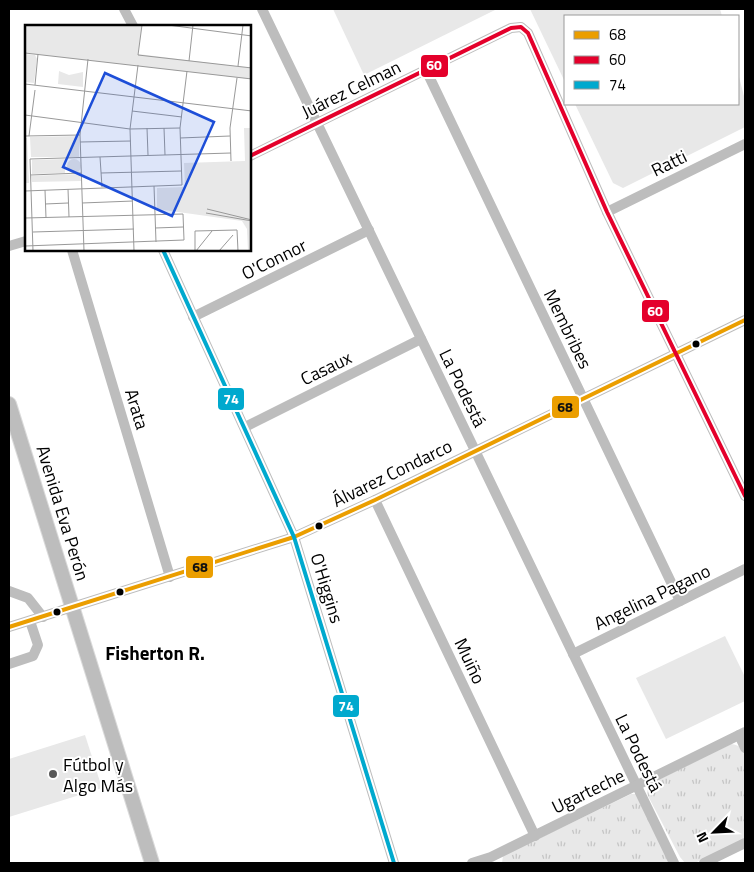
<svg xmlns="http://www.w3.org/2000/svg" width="754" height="872" font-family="'Titillium Web',sans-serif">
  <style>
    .grass { fill: url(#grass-tufts) }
    .park { fill: #e8e8e8 }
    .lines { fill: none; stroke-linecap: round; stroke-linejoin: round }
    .major-casing { stroke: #dbdbdb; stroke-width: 16 }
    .minor { stroke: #bdbdbd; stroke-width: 10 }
    .major { stroke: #bdbdbd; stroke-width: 14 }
    .bus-1-casing { stroke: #fff; stroke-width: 8 }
    .bus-2-casing { stroke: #fff; stroke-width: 8 }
    .bus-3-casing { stroke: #fff; stroke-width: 8 }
    .bus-1 { stroke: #eb9e00; stroke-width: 4 }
    .bus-2 { stroke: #e4002b; stroke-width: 4 }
    .bus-3 { stroke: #00a9ce; stroke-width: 4 }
    .bus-dot { fill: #000; stroke: #fff; stroke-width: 2 }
    .poi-dot { fill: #595959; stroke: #fff; stroke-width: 2 }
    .labels { text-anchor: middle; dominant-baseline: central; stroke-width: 4; stroke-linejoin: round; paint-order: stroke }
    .street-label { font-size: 18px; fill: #000; stroke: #fff }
    .poi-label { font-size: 18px; fill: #000; stroke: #fff; text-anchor: start }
    .neighbourhood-label { font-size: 19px; font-weight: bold; fill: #000; stroke: #fff }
    .inset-road { fill: none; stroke: #999; stroke-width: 1 }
    .view { fill: #1d4ed8; fill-opacity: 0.15; stroke: #1d4ed8; stroke-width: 2.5 }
    .inset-edge { fill: none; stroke: #000; stroke-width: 2.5 }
    .line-badge { stroke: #fff; stroke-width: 2 }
    .badge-label { font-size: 14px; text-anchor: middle; font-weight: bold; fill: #fff }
    .pale-badge-label { font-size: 14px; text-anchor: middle; font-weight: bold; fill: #111 }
  </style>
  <defs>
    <pattern id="grass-tufts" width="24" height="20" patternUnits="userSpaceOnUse" patternTransform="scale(1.25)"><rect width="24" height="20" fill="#e8e8e8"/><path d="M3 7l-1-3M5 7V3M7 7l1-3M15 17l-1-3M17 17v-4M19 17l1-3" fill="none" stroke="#c5c5c5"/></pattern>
  </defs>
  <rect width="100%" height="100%" fill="#fff"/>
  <g class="grass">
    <path d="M731,744C740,745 742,749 745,756V839L695,863H685L680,857L648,796L647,790L650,784Z"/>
    <polygon points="631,794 636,794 670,863 502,863 503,856"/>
  </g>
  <g class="park">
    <polygon points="333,9 497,9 364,75"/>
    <polygon points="530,9 720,9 722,16 565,16 565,82"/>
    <polygon points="738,73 745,100 745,127 623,188 613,183 575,104 738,104"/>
    <polygon points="725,636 745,677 745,701 666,739 636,678"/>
    <polygon points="85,735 102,788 9,817 9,759"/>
  </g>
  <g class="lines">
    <g class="major-casing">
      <polyline id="major" points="9,404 152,863"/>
    </g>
    <g class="minor">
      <polyline points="124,9 133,26"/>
      <polyline points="262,9 674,863"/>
      <polyline points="426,70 680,601"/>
      <polyline points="250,156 511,28 521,27 528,33 607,212 745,496"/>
      <polyline points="607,212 745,144"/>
      <polyline points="9,246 26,241"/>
      <polyline points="72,250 170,577"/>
      <polyline points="163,250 294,537 394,863"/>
      <polyline points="193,317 369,230"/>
      <polyline points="245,427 421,339"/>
      <polyline points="375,500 535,836"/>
      <polyline points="9,591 28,598 43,617"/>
      <polyline points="9,627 294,537 375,500 745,320"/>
      <polyline points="573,654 745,569"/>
      <polyline points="9,664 33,656 38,645 30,621"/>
      <polyline points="739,735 745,748"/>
      <polyline points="472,863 491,857 745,732"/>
      <polyline points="704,863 745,843"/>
    </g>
    <use href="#major" class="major"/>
    <g class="bus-1-casing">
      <polyline id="bus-1" points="9,627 294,537 375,500 745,320"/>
    </g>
    <g class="bus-2-casing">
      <polyline id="bus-2" points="250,156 511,28 521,27 528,33 607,212 745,496"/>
    </g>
    <g class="bus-3-casing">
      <polyline id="bus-3" points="163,250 294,537 394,863"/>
    </g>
    <use href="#bus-1" class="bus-1"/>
    <use href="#bus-2" class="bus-2"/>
    <use href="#bus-3" class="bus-3"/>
  </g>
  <g class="bus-dot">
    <circle cx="696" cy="344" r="4.5"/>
    <circle cx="319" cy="526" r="4.5"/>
    <circle cx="120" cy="592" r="4.5"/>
    <circle cx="57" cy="612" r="4.5"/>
  </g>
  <circle class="poi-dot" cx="53" cy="774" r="5"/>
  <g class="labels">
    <g class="street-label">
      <text transform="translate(351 89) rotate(-26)">Juárez Celman</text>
      <text transform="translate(669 163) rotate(-26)">Ratti</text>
      <text transform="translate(274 259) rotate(-26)">O'Connor</text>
      <text transform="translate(568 329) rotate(64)">Membribes</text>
      <text transform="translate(326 368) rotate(-26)">Casaux</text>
      <text transform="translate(463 388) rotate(64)">La Podestá</text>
      <text transform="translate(137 409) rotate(73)">Arata</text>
      <text transform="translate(392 473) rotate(-26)">Álvarez Condarco</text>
      <text transform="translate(63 513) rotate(73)">Avenida Eva Perón</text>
      <text transform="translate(327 588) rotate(73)">O'Higgins</text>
      <text transform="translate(652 597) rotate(-26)">Angelina Pagano</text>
      <text transform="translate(470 661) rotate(65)">Muiño</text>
      <text transform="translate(639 753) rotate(64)">La Podestá</text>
      <text transform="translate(588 791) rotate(-26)">Ugarteche</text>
    </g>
    <g class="poi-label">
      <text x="63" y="764">Fútbol y<tspan x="63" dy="21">Algo Más</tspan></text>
    </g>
    <g class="neighbourhood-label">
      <text x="155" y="652">Fisherton R.</text>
    </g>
  </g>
  <g transform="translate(25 25)">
    <rect width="226" height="226" fill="#fff"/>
    <path d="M0,0H117L113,29L226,43V54L0,28ZM0,29L10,30L12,34L9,58L0,57ZM54,111V132H6L5,112ZM42 141a7 7 0 1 1 14 0a7 7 0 1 1-14 0ZM40,134V148L7,149V135ZM55,149L56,156L7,157L6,151Z" fill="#e8e8e8"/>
    <path d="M34,46L44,50L58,47V62L33,59Z" fill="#e8e8e8"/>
    <path d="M219,103H226V226H223L222,204L217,196L132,184V163L160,162L159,138L220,136ZM0,113H2L4,158H0Z" fill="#e8e8e8"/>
    <path class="inset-road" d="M117,0L113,30L227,43M143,0L227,11M0,28L227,54M164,36L168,0M213,41L218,0M0,59L227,86M10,60L13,29M107,86L157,92M0,90L105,104L155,103M122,103L123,130M139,103L140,130M0,111L55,110M4,111L10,65M155,113L205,111M55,117L106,116M75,132L77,162M206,136L205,103L212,53M76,148L156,146M6,150L56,148M129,161L131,217M43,164L44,192M20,165L21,193M0,166L157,160L155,103L162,46M57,178L108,176M20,179L43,178M182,184L227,195M181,188L227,196M0,193L158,189L159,215L0,221M130,203L158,202M212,205L213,226M8,207L109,204M8,226L5,134L206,128M59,226L55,110L63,34M109,226L105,104L113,40M170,226V206L212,205M171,226L187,206M194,226L208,210"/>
    <path class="view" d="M80,48L189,97L147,191L38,142Z"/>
    <rect width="226" height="226" class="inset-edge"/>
  </g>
  <g class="line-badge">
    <rect x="420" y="54" width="29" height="24" rx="5" fill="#e4002b"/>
    <rect x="641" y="299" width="29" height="24" rx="5" fill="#e4002b"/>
    <rect x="217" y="387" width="28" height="24" rx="5" fill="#00a9ce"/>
    <rect x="551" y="395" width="29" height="24" rx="5" fill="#eb9e00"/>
    <rect x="185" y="555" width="29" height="24" rx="5" fill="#eb9e00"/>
    <rect x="332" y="694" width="28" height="24" rx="5" fill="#00a9ce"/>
  </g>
  <g class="badge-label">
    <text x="434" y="70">60</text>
    <text x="655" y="316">60</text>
    <text x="231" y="404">74</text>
    <text x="346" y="711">74</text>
  </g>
  <g class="pale-badge-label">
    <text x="565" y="412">68</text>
    <text x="200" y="572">68</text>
  </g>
  <rect width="754" height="872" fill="none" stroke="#000000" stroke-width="20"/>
  <rect x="564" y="15" width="175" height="90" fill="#ffffff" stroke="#999999"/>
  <rect x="574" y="31" width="25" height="8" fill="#eb9e00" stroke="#999999"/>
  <text x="609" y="40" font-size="15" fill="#000000">68</text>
  <rect x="574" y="56" width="25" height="8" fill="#e4002b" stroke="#999999"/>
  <text x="609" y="65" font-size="15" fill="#000000">60</text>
  <rect x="574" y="81" width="25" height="8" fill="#00a9ce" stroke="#999999"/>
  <text x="609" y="90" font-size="15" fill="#000000">74</text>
  <g transform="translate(714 832) rotate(246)" stroke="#ffffff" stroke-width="4" paint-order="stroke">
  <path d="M0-4L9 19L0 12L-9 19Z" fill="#000000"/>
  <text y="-8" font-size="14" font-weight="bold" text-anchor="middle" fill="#000000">N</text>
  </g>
</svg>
